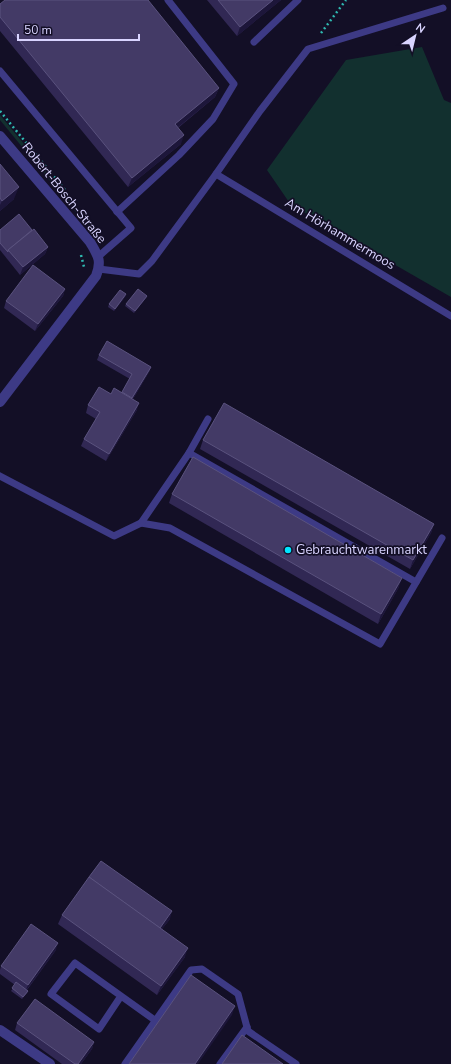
<svg xmlns="http://www.w3.org/2000/svg" width="451" height="1064" font-family="'Nunito Sans',sans-serif">
  <style>
    .green { fill: #12302f }
    .lines { fill: none; stroke-linecap: round; stroke-linejoin: round }
    .path { stroke: #2fb8b0; stroke-width: 2.5; stroke-dasharray: 2 3; stroke-linecap: butt }
    .lane { stroke: #3d3a85; stroke-width: 7 }
    .street { stroke: #3d3a85; stroke-width: 10 }
    .wall { fill: #312854 }
    .shaded-wall { fill: #1d163a }
    .building { fill: #433a66; stroke: #5a527e }
    .poi-dot { fill: #00e5ff; stroke: #130f26; stroke-width: 1.5 }
    .labels { text-anchor: middle; dominant-baseline: central; stroke-width: 3.5; stroke-linejoin: round; paint-order: stroke }
    .street-label { font-size: 13px; fill: #d9d4ff; stroke: #130f26 }
    .poi-label { font-size: 13px; fill: #d9d4ff; stroke: #130f26; text-anchor: start }
  </style>
  <rect width="100%" height="100%" fill="#130f26"/>
  <g class="green">
    <polygon points="422,47 444,100 451,103 451,297 291,205 267,170 346,60"/>
    <polygon points="0,115 100,236 97,238 0,120"/>
  </g>
  <g class="lines">
    <g class="path">
      <polyline points="321,33 346,0"/>
      <polyline points="0,111 65,190"/>
      <polyline points="81,255 84,267"/>
    </g>
    <g class="lane">
      <polyline points="254,42 298,0"/>
      <polyline points="0,71 131,228 99,256"/>
      <polyline points="216,174 451,316"/>
      <polyline points="117,212 179,155 213,119 234,84 168,0"/>
      <polyline points="99,269 139,274 152,261 216,174 260,111 308,49 443,8"/>
      <polyline points="189,453 416,582"/>
      <polyline points="0,476 114,536 141,523 170,528 380,644 442,538"/>
      <polyline points="141,523 189,453 208,419"/>
      <polyline points="121,996 99,1029 51,994 75,963 156,1021"/>
      <polyline points="125,1064 191,970 202,969 238,994 248,1031 296,1064"/>
      <polyline points="220,1064 247,1027"/>
    </g>
    <g class="street">
      <path d="M0,136L90,242C98,256 102,260 96,276L0,402"/>
      <polyline points="0,1030 50,1064"/>
    </g>
  </g>
  <g class="wall">
    <polygon points="207,0 281,0 237,36"/>
    <polygon points="0,4 219,88 215,97 178,128 181,144 128,187 0,31"/>
    <polygon points="0,164 14,199 0,211"/>
    <polygon points="0,230 32,230 48,247 45,254 20,275 0,250"/>
    <polygon points="65,289 63,296 35,331 4,308 6,301"/>
    <polygon points="126,294 125,297 114,311 108,307 109,304"/>
    <polygon points="147,296 146,298 134,313 125,306 126,304"/>
    <polygon points="99,355 151,367 149,372 133,399 137,410 106,461 81,446 84,439 96,419 86,413 88,405 111,394 122,392 130,379 97,360"/>
    <polygon points="203,440 434,524 431,533 410,569 200,449"/>
    <polygon points="172,494 399,587 378,624 169,503"/>
    <polygon points="62,915 170,919 162,929 185,957 157,995 58,924"/>
    <polygon points="56,950 27,990 28,991 27,993 22,999 11,991 15,985 0,974 0,970 1,966"/>
    <polygon points="17,1023 94,1042 92,1049 81,1064 62,1064 15,1030"/>
  </g>
  <g class="shaded-wall">
    <polygon points="273,0 281,0 237,36 240,27"/>
    <polygon points="219,88 215,97 171,133 175,124"/>
    <polygon points="184,135 181,144 128,187 132,178"/>
    <polygon points="19,187 14,199 0,211 0,205 2,201"/>
    <polygon points="48,247 45,254 20,275 23,267"/>
    <polygon points="65,289 63,296 35,331 38,324"/>
    <polygon points="126,294 125,297 114,311 115,309"/>
    <polygon points="147,296 146,298 134,313 135,311"/>
    <polygon points="151,367 149,372 129,406 131,401"/>
    <polygon points="139,403 137,410 106,461 109,454"/>
    <polygon points="434,524 431,533 410,569 413,560"/>
    <polygon points="402,578 399,587 378,624 381,614"/>
    <polygon points="172,911 170,919 156,937 159,930"/>
    <polygon points="58,943 56,950 25,992 28,985"/>
    <polygon points="188,948 185,957 157,995 161,986"/>
    <polygon points="235,1006 232,1015 198,1064 195,1064"/>
    <polygon points="94,1042 92,1049 81,1064 78,1064"/>
  </g>
  <g class="building">
    <polygon points="5,0 148,0 219,88 175,124 184,135 132,178 0,17 0,4"/>
    <polygon points="218,0 273,0 240,27"/>
    <polygon points="0,164 19,187 2,201 0,198"/>
    <polygon points="19,214 32,230 8,250 8,252 0,243 0,230"/>
    <polygon points="34,229 48,247 23,267 8,250"/>
    <polygon points="33,265 65,289 38,324 6,301"/>
    <polygon points="138,289 147,296 135,311 126,304"/>
    <polygon points="120,290 126,294 115,309 109,304"/>
    <polygon points="107,341 151,367 132,398 122,392 132,374 99,355"/>
    <polygon points="99,387 111,394 114,388 139,403 109,454 84,439 100,412 88,405"/>
    <polygon points="224,403 434,524 413,560 203,440"/>
    <polygon points="193,457 402,578 381,614 172,494"/>
    <polygon points="101,861 172,911 160,928 89,877"/>
    <polygon points="89,877 188,948 161,986 62,915"/>
    <polygon points="31,924 58,943 28,985 1,966"/>
    <polygon points="191,975 235,1006 195,1064 129,1064"/>
    <polygon points="16,982 28,991 23,997 12,988"/>
    <polygon points="35,999 94,1042 78,1064 75,1064 17,1023"/>
    <polygon points="242,1035 283,1064 222,1064"/>
  </g>
  <circle class="poi-dot" cx="288" cy="550" r="4"/>
  <g class="labels">
    <g class="street-label">
      <text transform="translate(64 193) rotate(51)">Robert-Bosch-Straße</text>
      <text transform="translate(340 234) rotate(31)">Am Hörhammermoos</text>
    </g>
    <g class="poi-label">
      <text x="296" y="550">Gebrauchtwarenmarkt</text>
    </g>
  </g>
  <g transform="translate(415 36) rotate(35)" stroke="#130f26" stroke-width="3" paint-order="stroke">
  <path d="M0-3L7 15L0 10L-7 15Z" fill="#d9d4ff"/>
  <text y="-6" font-size="11" font-weight="bold" text-anchor="middle" fill="#d9d4ff">N</text>
  </g>
  <path d="M18 34v6h121v-6" fill="none" stroke="#d9d4ff" stroke-width="2"/>
  <text x="24" y="34" font-size="12" fill="#d9d4ff" stroke="#130f26" stroke-width="3" paint-order="stroke">50 m</text>
</svg>
